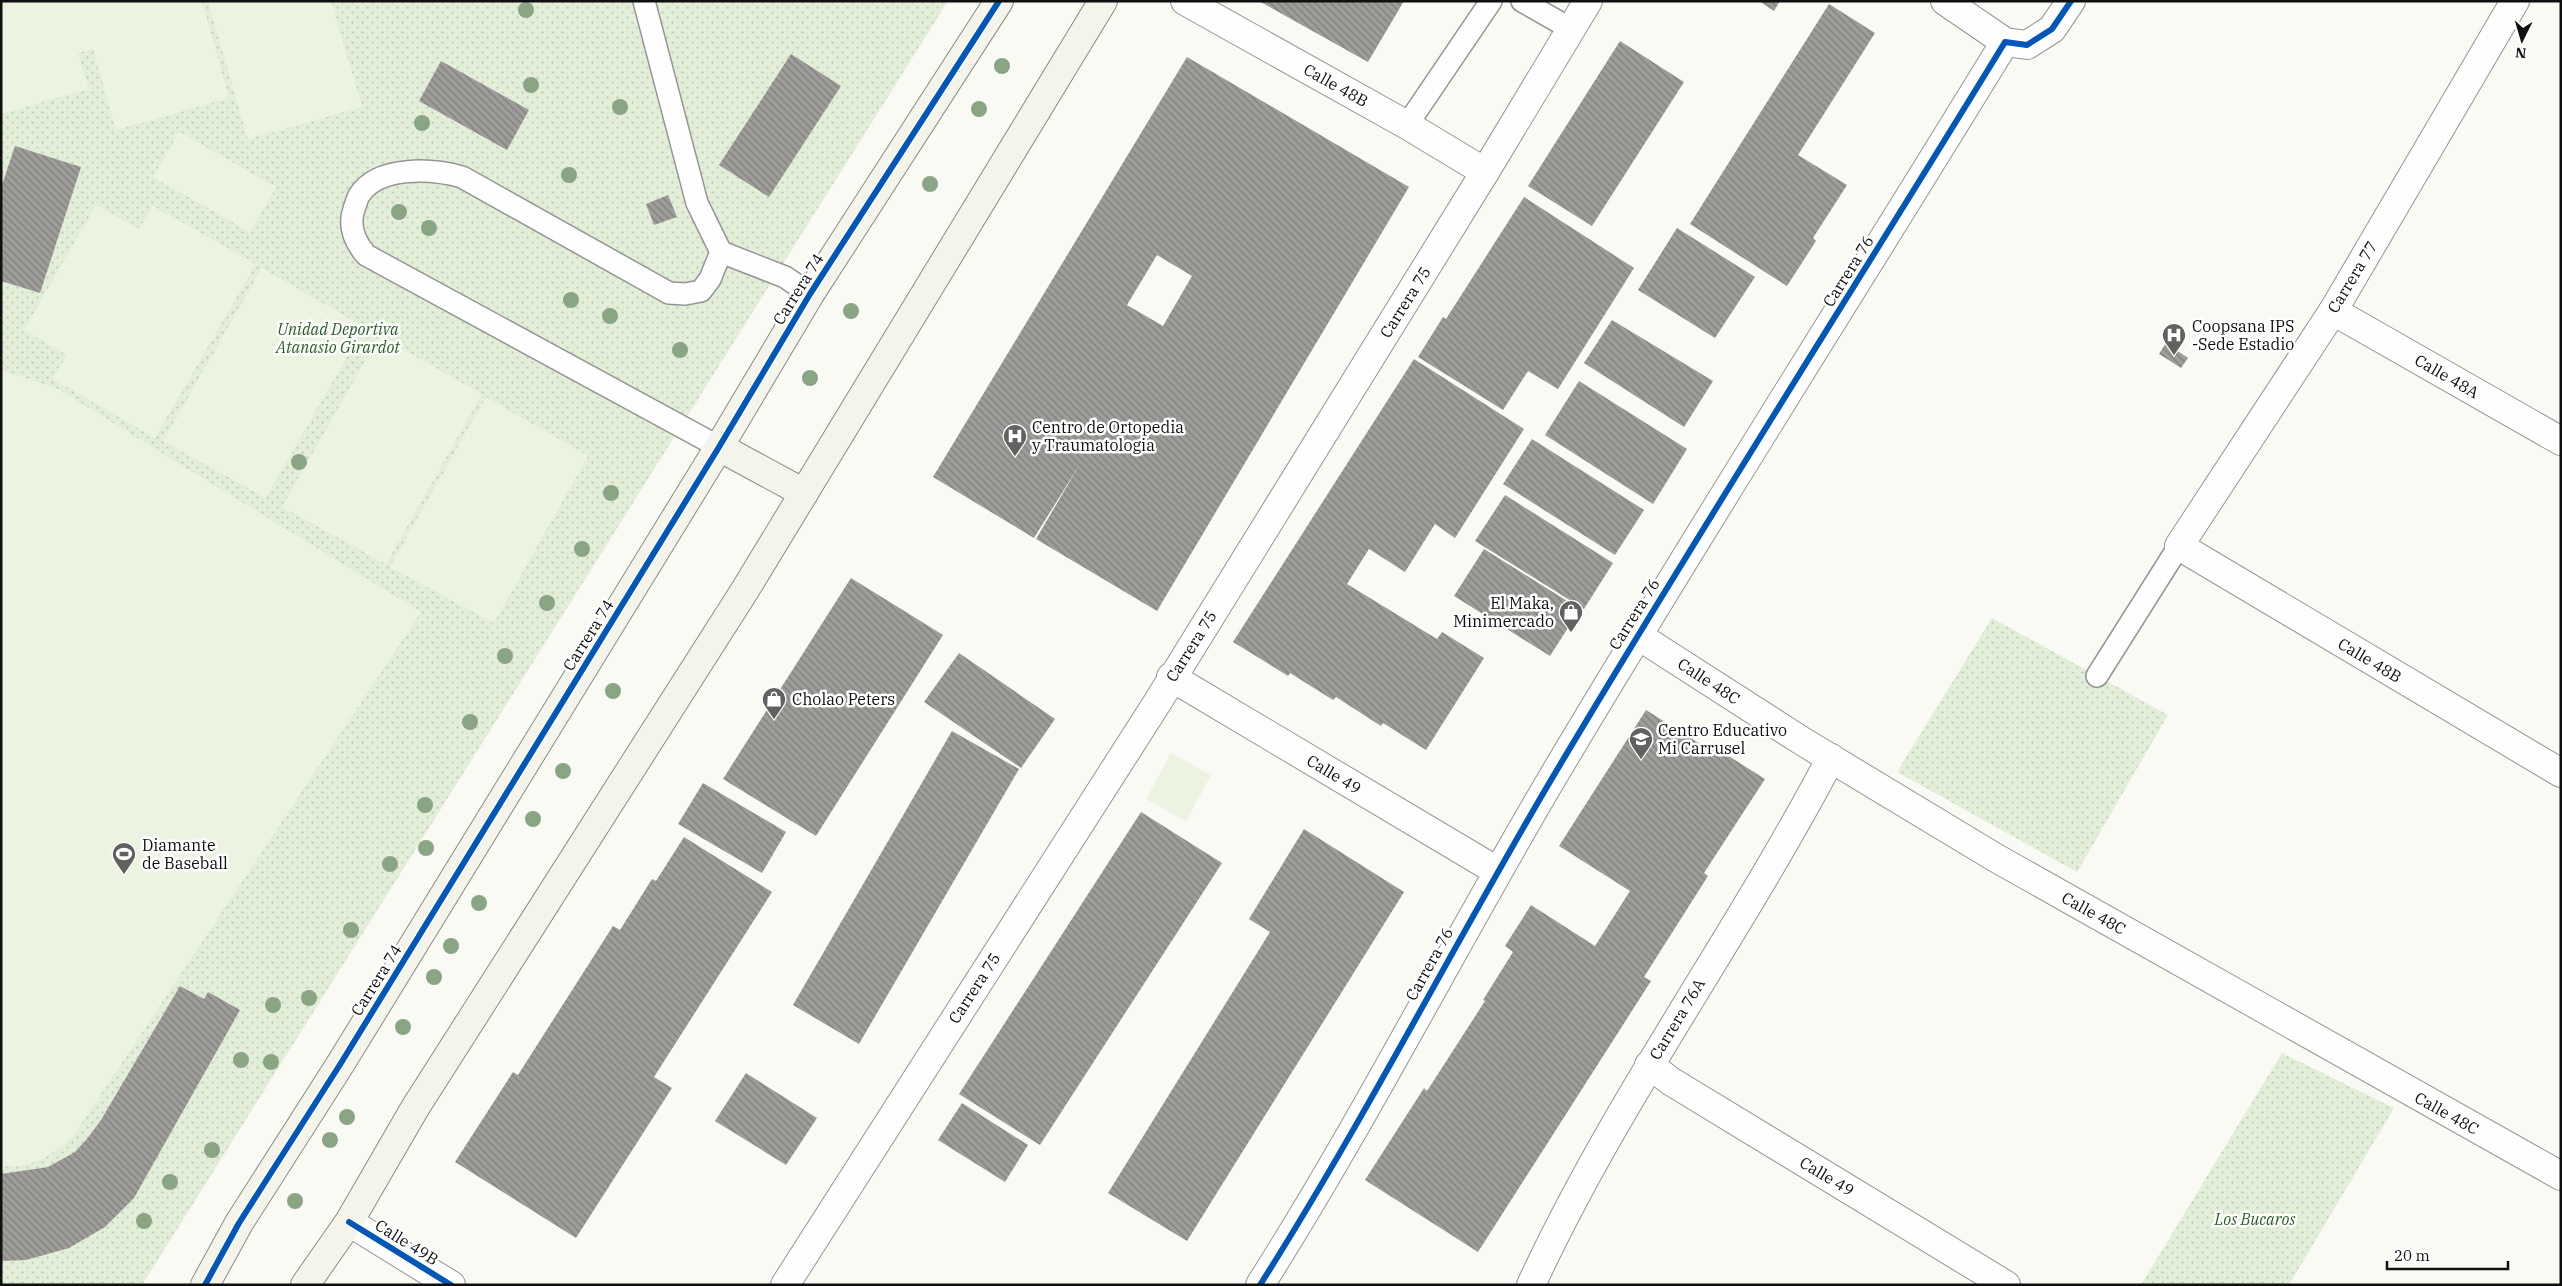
<svg xmlns="http://www.w3.org/2000/svg" width="2562" height="1286" font-family="'IBM Plex Serif',serif">
  <style>
    .park { fill: url(#park-dots) }
    .pitch { fill: #ecf3e1 }
    .building { fill: url(#building-back-hatch); fill-rule: evenodd }
    .lines { fill: none; stroke-linecap: round; stroke-linejoin: round }
    .lane-casing { stroke: #959593; stroke-width: 24 }
    .street-casing { stroke: #959593; stroke-width: 30 }
    .secondary-casing { stroke: #8b8b89; stroke-width: 30 }
    .lane { stroke: #fefefe; stroke-width: 21 }
    .street { stroke: #fefefe; stroke-width: 28 }
    .secondary { stroke: #f4f4eb; stroke-width: 28 }
    .cycleway-casing { stroke: #fff; stroke-width: 9 }
    .cycleway { stroke: #0057b8; stroke-width: 6 }
    .tree { fill: #89a584 }
    .labels { text-anchor: middle; dominant-baseline: central; stroke-width: 5; stroke-linejoin: round; paint-order: stroke }
    .street-label { font-size: 16px; fill: #0f0f0f; stroke: #fff }
    .poi-label { font-size: 16px; fill: #0f0f0f; stroke: #fff; text-anchor: start }
    .park-label { font-size: 16px; font-style: italic; fill: #2c5f27; stroke: #fff }
  </style>
  <defs>
    <pattern id="park-dots" width="8" height="8" patternUnits="userSpaceOnUse" patternTransform="scale(1.25)"><rect width="8" height="8" fill="#e2eed7"/><path d="M2 2h.1M6 6h.1" fill="none" stroke="#c1cbb7" stroke-width="1.8" stroke-linecap="round"/></pattern>
    <pattern id="building-back-hatch" width="6" height="6" patternUnits="userSpaceOnUse" patternTransform="scale(1.25)"><rect width="6" height="6" fill="#9e9d9a"/><path d="M-1 5l2 2M0 0l6 6M5-1l2 2" fill="none" stroke="#7f7e7c"/></pattern>
  </defs>
  <rect width="100%" height="100%" fill="#fafaf5"/>
  <g class="park">
    <polygon points="1,1 948,1 142,1285 1,1285"/>
    <polygon points="1992,618 2168,715 2077,872 1897,772"/>
    <polygon points="2282,1053 2394,1108 2289,1285 2141,1285"/>
  </g>
  <g class="pitch">
    <polygon points="1,1 202,1 229,98 116,130 93,49 78,53 89,89 1,114"/>
    <polygon points="208,1 331,1 362,107 248,139"/>
    <polygon points="179,132 276,187 250,232 153,177"/>
    <polygon points="96,205 139,229 153,206 256,264 155,438 53,379 67,355 24,330"/>
    <polygon points="262,268 364,327 266,498 163,441"/>
    <polygon points="379,336 482,394 386,564 282,507"/>
    <path d="M1,370L56,388L421,612L72,1138C50,1156 32,1169 1,1166Z"/>
    <polygon points="486,397 588,456 494,623 390,567"/>
    <polygon points="1171,753 1211,775 1186,821 1146,799"/>
  </g>
  <g class="building">
    <polygon points="1259,1 1404,1 1368,62"/>
    <polygon points="1759,1 1780,1 1774,11"/>
    <polygon points="1829,4 1875,33 1798,155 1847,185 1813,238 1816,241 1787,286 1690,224"/>
    <polygon points="1620,41 1684,82 1592,226 1528,186"/>
    <polygon points="791,54 841,86 769,197 719,165"/>
    <path d="M1187,57L1409,187L1157,611L1036,539L1080,464L1034,538L933,477ZM1157,255L1192,276L1163,326L1127,305Z"/>
    <polygon points="441,61 529,110 507,150 419,101"/>
    <polygon points="15,146 81,167 40,293 1,281 1,188"/>
    <polygon points="668,195 677,217 654,225 646,204"/>
    <polygon points="1524,197 1634,268 1558,389 1528,371 1503,410 1418,357 1443,317 1446,319"/>
    <polygon points="1677,228 1755,277 1715,338 1638,290"/>
    <polygon points="1612,320 1713,381 1684,427 1584,363"/>
    <polygon points="2166,343 2188,358 2181,368 2159,354"/>
    <polygon points="1414,359 1524,429 1455,538 1435,524 1405,572 1369,549 1347,584 1437,639 1442,632 1484,658 1426,750 1383,723 1381,726 1336,697 1333,700 1290,673 1288,676 1233,642"/>
    <polygon points="1579,381 1687,449 1653,504 1545,435"/>
    <polygon points="1532,439 1644,510 1615,555 1503,484"/>
    <polygon points="1505,495 1613,563 1584,609 1475,541"/>
    <polygon points="1484,549 1580,609 1550,656 1454,596"/>
    <polygon points="851,578 943,635 816,836 723,779"/>
    <polygon points="959,653 1055,719 1021,768 924,702"/>
    <polygon points="1646,710 1705,747 1708,743 1765,779 1704,873 1708,876 1644,977 1651,981 1478,1252 1365,1180 1424,1088 1427,1091 1485,1001 1483,1000 1513,952 1505,946 1531,905 1595,946 1630,891 1559,846"/>
    <polygon points="952,731 1019,769 859,1044 793,1005"/>
    <polygon points="703,783 786,832 762,873 678,824"/>
    <polygon points="1141,812 1222,863 1040,1145 959,1094"/>
    <polygon points="1304,829 1404,892 1187,1241 1108,1193 1270,932 1249,919"/>
    <polygon points="684,837 772,892 654,1077 672,1088 576,1238 455,1162 513,1072 518,1075 613,926 620,930 652,879 656,881"/>
    <polygon points="180,986 204,999 208,992 240,1010 134,1198 105,1227 69,1248 26,1260 1,1261 1,1174 48,1167 75,1152 87,1139 101,1120"/>
    <polygon points="746,1073 817,1118 786,1165 715,1121"/>
    <polygon points="962,1103 1028,1145 1005,1182 938,1140"/>
  </g>
  <g class="lines">
    <g class="lane-casing">
      <g id="lane">
        <polyline points="644,1 697,203 721,252 785,277 810,294"/>
        <polyline points="1522,1 1571,29"/>
        <polyline points="1407,125 1491,1"/>
        <path d="M719,447L366,255C355,242 348,226 354,209C356,204 357,198 360,194C380,165 433,169 462,177L669,293L685,294L701,291L710,279L721,252"/>
        <polyline points="2097,676 2179,546"/>
      </g>
    </g>
    <g class="street-casing">
      <g id="street">
        <polyline points="1185,1 1407,125 1485,172"/>
        <polyline points="1945,1 2005,42"/>
        <polyline points="2515,1 2333,311 2179,546 2561,773"/>
        <polyline points="2333,311 2561,441"/>
        <polyline points="1637,635 1802,741 1996,858 2561,1176"/>
        <polyline points="1171,677 1497,871"/>
        <polyline points="1649,1065 1672,1082 2006,1285"/>
        <polyline points="349,1222 451,1285"/>
        <polyline points="785,1285 1157,703 1485,172 1588,1"/>
        <path d="M1260,1285C1364,1121 1452,948 1551,780C1698,532 1854,289 2005,42L2027,45L2052,29L2071,1"/>
        <path d="M1531,1285C1616,1101 1737,937 1831,758"/>
      </g>
    </g>
    <g class="secondary-casing">
      <g id="secondary">
        <polyline points="719,447 804,493"/>
        <polyline points="205,1285 239,1223 341,1063 719,447 810,294 999,1"/>
        <polyline points="305,1285 349,1222 415,1108 745,590 1103,1"/>
      </g>
    </g>
    <use href="#lane" class="lane"/>
    <use href="#street" class="street"/>
    <use href="#secondary" class="secondary"/>
    <g class="cycleway-casing">
      <g id="cycleway">
        <polyline points="349,1222 451,1285"/>
        <polyline points="205,1285 239,1223 341,1063 719,447 810,294 999,1"/>
        <path d="M1260,1285C1364,1121 1452,948 1551,780C1698,532 1854,289 2005,42L2027,45L2052,29L2071,1"/>
      </g>
    </g>
    <use href="#cycleway" class="cycleway"/>
  </g>
  <g class="tree">
    <circle cx="526" cy="10" r="8"/>
    <circle cx="1002" cy="66" r="8"/>
    <circle cx="531" cy="85" r="8"/>
    <circle cx="620" cy="107" r="8"/>
    <circle cx="979" cy="109" r="8"/>
    <circle cx="422" cy="123" r="8"/>
    <circle cx="569" cy="175" r="8"/>
    <circle cx="930" cy="184" r="8"/>
    <circle cx="399" cy="212" r="8"/>
    <circle cx="429" cy="228" r="8"/>
    <circle cx="571" cy="300" r="8"/>
    <circle cx="851" cy="311" r="8"/>
    <circle cx="610" cy="316" r="8"/>
    <circle cx="680" cy="350" r="8"/>
    <circle cx="810" cy="378" r="8"/>
    <circle cx="299" cy="462" r="8"/>
    <circle cx="611" cy="493" r="8"/>
    <circle cx="582" cy="549" r="8"/>
    <circle cx="547" cy="603" r="8"/>
    <circle cx="505" cy="656" r="8"/>
    <circle cx="613" cy="691" r="8"/>
    <circle cx="470" cy="722" r="8"/>
    <circle cx="563" cy="771" r="8"/>
    <circle cx="425" cy="805" r="8"/>
    <circle cx="533" cy="819" r="8"/>
    <circle cx="426" cy="848" r="8"/>
    <circle cx="390" cy="864" r="8"/>
    <circle cx="479" cy="903" r="8"/>
    <circle cx="351" cy="930" r="8"/>
    <circle cx="451" cy="946" r="8"/>
    <circle cx="434" cy="977" r="8"/>
    <circle cx="309" cy="998" r="8"/>
    <circle cx="273" cy="1005" r="8"/>
    <circle cx="403" cy="1027" r="8"/>
    <circle cx="241" cy="1060" r="8"/>
    <circle cx="271" cy="1062" r="8"/>
    <circle cx="347" cy="1117" r="8"/>
    <circle cx="330" cy="1140" r="8"/>
    <circle cx="212" cy="1150" r="8"/>
    <circle cx="170" cy="1182" r="8"/>
    <circle cx="295" cy="1201" r="8"/>
    <circle cx="144" cy="1221" r="8"/>
  </g>
  <defs>
    <g id="hospital-pin" transform="scale(1.25)"><path d="M0 17L-7.5 6A9.5 9.5 0 1 1 7.5 6Z" fill="#616160" stroke="#fff"/><path d="M-5-5h3v3.5h4V-5h3V5h-3V1.5h-4V5h-3Z" fill="#fff"/></g>
    <g id="shop-pin" transform="scale(1.25)"><path d="M0 17L-7.5 6A9.5 9.5 0 1 1 7.5 6Z" fill="#616160" stroke="#fff"/><path d="M-5-2.5h2.3a2.7 3.5 0 0 1 5.4 0H5L5.5 6h-11ZM-1.5-2.5h3a1.5 2.3 0 0 0-3 0Z" fill="#fff"/></g>
    <g id="school-pin" transform="scale(1.25)"><path d="M0 17L-7.5 6A9.5 9.5 0 1 1 7.5 6Z" fill="#616160" stroke="#fff"/><path d="M0-5L7-2L0 1L-7-2ZM-4 1L0 2.5L4 1V4Q0 6-4 4Z" fill="#fff"/></g>
    <g id="stadium-pin" transform="scale(1.25)"><path d="M0 17L-7.5 6A9.5 9.5 0 1 1 7.5 6Z" fill="#616160" stroke="#fff"/><path d="M0-5a6.5 5 0 1 0 0 10a6.5 5 0 1 0 0-10ZM-3.5-1.8h7v3.6h-7Z" fill="#fff"/></g>
  </defs>
  <g fill-rule="evenodd">
    <use href="#hospital-pin" x="2174" y="335"/>
    <use href="#hospital-pin" x="1015" y="436"/>
    <use href="#shop-pin" x="1571" y="612"/>
    <use href="#shop-pin" x="774" y="699"/>
    <use href="#school-pin" x="1641" y="739"/>
    <use href="#stadium-pin" x="124" y="854"/>
  </g>
  <g class="labels">
    <g class="street-label">
      <text transform="translate(1336 85) rotate(29)">Calle 48B</text>
      <text transform="translate(1848 271) rotate(-58)">Carrera 76</text>
      <text transform="translate(2352 277) rotate(-59)">Carrera 77</text>
      <text transform="translate(798 289) rotate(-58)">Carrera 74</text>
      <text transform="translate(1405 302) rotate(-58)">Carrera 75</text>
      <text transform="translate(2447 376) rotate(30)">Calle 48A</text>
      <text transform="translate(1634 614) rotate(-58)">Carrera 76</text>
      <text transform="translate(588 635) rotate(-58)">Carrera 74</text>
      <text transform="translate(1191 646) rotate(-58)">Carrera 75</text>
      <text transform="translate(2370 660) rotate(31)">Calle 48B</text>
      <text transform="translate(1709 681) rotate(33)">Calle 48C</text>
      <text transform="translate(1334 774) rotate(31)">Calle 49</text>
      <text transform="translate(2094 913) rotate(29)">Calle 48C</text>
      <text transform="translate(1429 964) rotate(-61)">Carrera 76</text>
      <text transform="translate(376 980) rotate(-58)">Carrera 74</text>
      <text transform="translate(974 988) rotate(-57)">Carrera 75</text>
      <text transform="translate(1677 1019) rotate(-59)">Carrera 76A</text>
      <text transform="translate(2447 1113) rotate(29)">Calle 48C</text>
      <text transform="translate(1827 1176) rotate(31)">Calle 49</text>
      <text transform="translate(407 1242) rotate(32)">Calle 49B</text>
    </g>
    <g class="poi-label">
      <text x="2192" y="326">Coopsana IPS<tspan x="2192" dy="18">-Sede Estadio</tspan></text>
      <text x="1032" y="427">Centro de Ortopedia<tspan x="1032" dy="18">y Traumatologia</tspan></text>
      <text x="1554" y="603" text-anchor="end">El Maka,<tspan x="1554" dy="18">Minimercado</tspan></text>
      <text x="792" y="699">Cholao Peters</text>
      <text x="1658" y="730">Centro Educativo<tspan x="1658" dy="18">Mi Carrusel</tspan></text>
      <text x="142" y="845">Diamante<tspan x="142" dy="18">de Baseball</tspan></text>
    </g>
    <g class="park-label">
      <text x="338" y="329">Unidad Deportiva<tspan x="338" dy="18">Atanasio Girardot</tspan></text>
      <text x="2255" y="1219">Los Bucaros</text>
    </g>
  </g>
  <rect width="2562" height="1286" fill="none" stroke="#0f0f0f" stroke-width="5"/>
  <g transform="translate(2522 40) rotate(185)" stroke="#ffffff" stroke-width="4" paint-order="stroke">
  <path d="M0-4L9 19L0 12L-9 19Z" fill="#0f0f0f"/>
  <text y="-8" font-size="14" font-weight="bold" text-anchor="middle" fill="#0f0f0f">N</text>
  </g>
  <path d="M2387 1261v8h121v-8" fill="none" stroke="#0f0f0f" stroke-width="2.5"/>
  <text x="2394" y="1261" font-size="15" fill="#0f0f0f" stroke="#ffffff" stroke-width="4" paint-order="stroke">20 m</text>
</svg>
